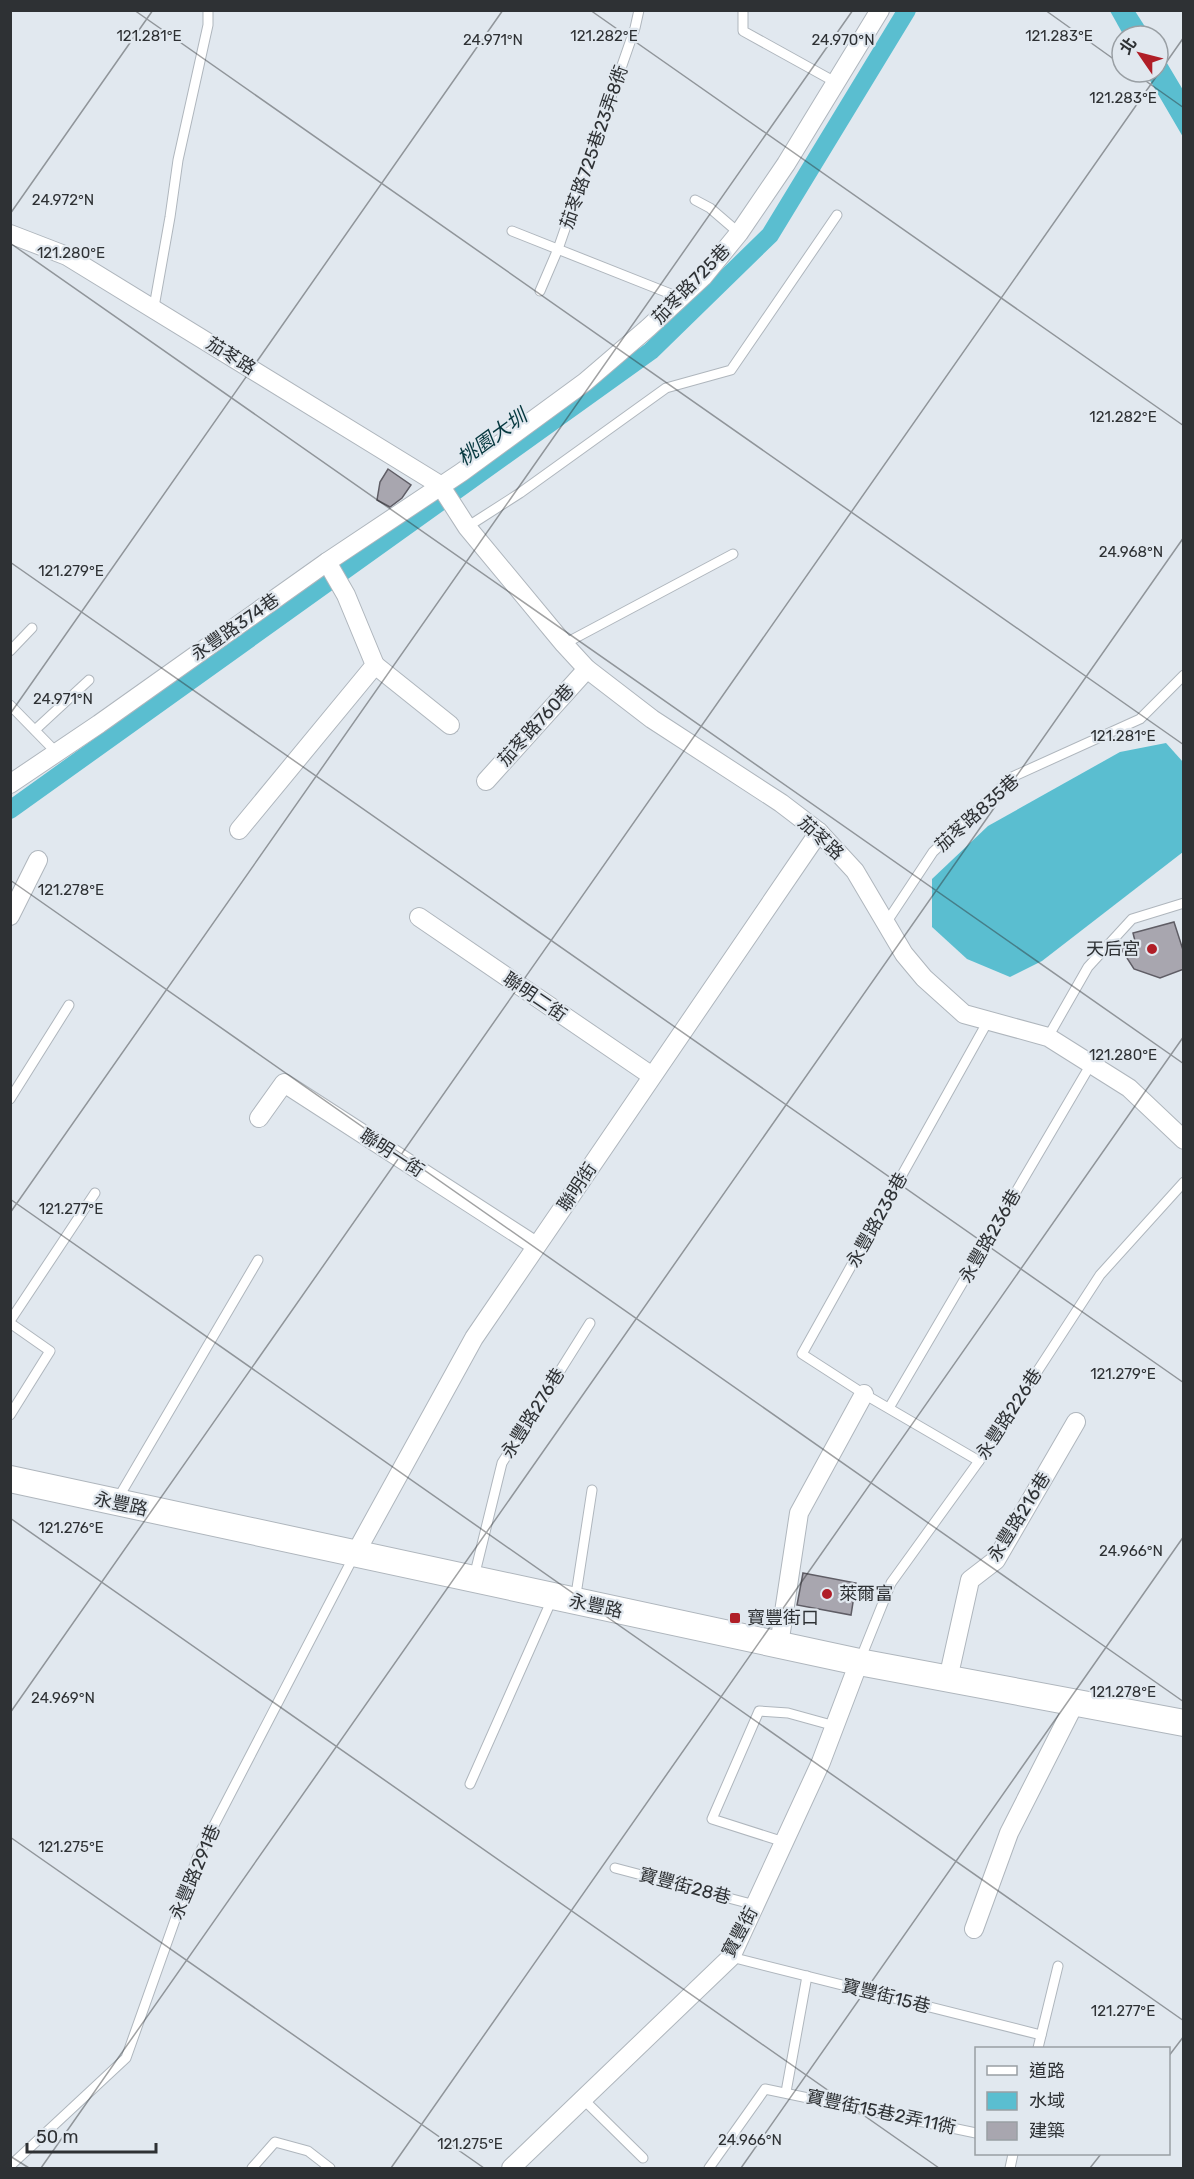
<svg xmlns="http://www.w3.org/2000/svg" width="1194" height="2179" font-family="Rubik,'Noto Sans TC',sans-serif">
  <style>
    .water { fill: #5abed0 }
    .lines { fill: none; stroke-linecap: round; stroke-linejoin: round }
    .canal { stroke: #5abed0; stroke-width: 18 }
    .building { fill: #a8a6af; stroke: #5f5d65; stroke-width: 1.5 }
    .lane-casing { stroke: #afb6bd; stroke-width: 11 }
    .street-casing { stroke: #afb6bd; stroke-width: 20 }
    .secondary-casing { stroke: #afb6bd; stroke-width: 28 }
    .lane { stroke: #fff; stroke-width: 9 }
    .street { stroke: #fff; stroke-width: 18 }
    .secondary { stroke: #fff; stroke-width: 26 }
    .ticks { fill: none; stroke: #2e3134; stroke-width: 1.5; stroke-opacity: 0.45 }
    .poi-dot { fill: #b01e27; stroke: #e1e8ef; stroke-width: 2 }
    .labels { text-anchor: middle; dominant-baseline: central; stroke-width: 4.5; stroke-linejoin: round; paint-order: stroke }
    .street-label { font-size: 18px; fill: #2e3134; stroke: #e1e8ef }
    .poi-label { font-size: 18px; fill: #2e3134; stroke: #e1e8ef; text-anchor: start }
    .water-label { font-size: 20px; font-style: italic; fill: #06383f; stroke: #e1e8ef }
    .ticks-label { font-size: 15px; text-anchor: middle; fill: #2e3134; stroke: #e1e8ef; stroke-width: 4.5; stroke-linejoin: round; paint-order: stroke }
  </style>
  <rect width="100%" height="100%" fill="#e1e8ef"/>
  <g class="water">
    <polygon points="1110,11 1135,11 1151,36 1124,36"/>
    <polygon points="1158,48 1183,90 1183,137 1145,72 1158,72"/>
    <polygon points="1166,743 1183,762 1183,852 1042,961 1010,977 967,959 932,927 932,879 988,826 1120,752"/>
  </g>
  <g class="lines">
    <polyline class="canal" points="10,810 651,351 770,235 907,10"/>
  </g>
  <g class="building">
    <polygon points="388,469 411,485 402,498 390,507 377,500 380,482"/>
    <polygon points="1174,922 1184,953 1184,969 1160,978 1134,969 1118,944 1135,941 1133,933"/>
    <polygon points="803,1573 856,1583 851,1615 797,1605"/>
  </g>
  <g class="lines">
    <g class="lane-casing">
      <g id="lane">
        <polyline points="743,10 743,31 837,83"/>
        <polyline points="695,200 710,208 739,233"/>
        <polyline points="512,231 681,298"/>
        <polyline points="540,291 558,249 635,28 639,10"/>
        <polyline points="154,307 170,217 178,160 208,25 208,10"/>
        <polyline points="467,527 520,493 666,388 731,370 837,215"/>
        <polyline points="564,644 733,554"/>
        <polyline points="10,651 32,628"/>
        <polyline points="10,705 56,752"/>
        <polyline points="35,730 89,680"/>
        <polyline points="886,923 933,852 1012,777 1140,719 1184,675"/>
        <polyline points="1048,1037 1088,967 1132,919 1184,903"/>
        <polyline points="10,1099 69,1005"/>
        <polyline points="10,1321 95,1193"/>
        <polyline points="10,1323 50,1351 10,1415"/>
        <polyline points="889,1408 1091,1064"/>
        <polyline points="979,1461 864,1394 802,1354 988,1021"/>
        <polyline points="117,1500 258,1260"/>
        <polyline points="474,1577 502,1463 590,1323"/>
        <polyline points="575,1601 592,1490"/>
        <polyline points="860,1660 891,1583 979,1461 1100,1275 1184,1182"/>
        <polyline points="470,1784 553,1597"/>
        <polyline points="784,1842 712,1819 759,1711 788,1713 835,1726"/>
        <polyline points="615,1868 755,1905"/>
        <polyline points="731,1957 1041,2035"/>
        <polyline points="1038,2048 1058,1966"/>
        <polyline points="786,2092 807,1976"/>
        <polyline points="583,2099 643,2158"/>
        <polyline points="10,2166 126,2058 197,1858 354,1556"/>
        <polyline points="252,2168 275,2142 308,2151 330,2168"/>
        <polyline points="709,2168 765,2089 976,2133"/>
        <polyline points="1010,2168 1013,2154"/>
      </g>
    </g>
    <g class="street-casing">
      <g id="street">
        <polyline points="10,234 67,256 440,485 467,527 564,644 587,669 652,719 781,803 819,832 855,871 904,954 924,978 964,1014 1048,1037 1129,1088 1184,1140"/>
        <polyline points="375,665 450,725"/>
        <polyline points="486,781 587,669"/>
        <polyline points="10,784 99,724 327,562 462,472 585,382 648,328 703,277 739,233 786,164 880,10"/>
        <polyline points="239,830 375,665 346,595 327,562"/>
        <polyline points="10,916 38,860"/>
        <polyline points="419,917 652,1076"/>
        <polyline points="259,1118 284,1083 536,1246"/>
        <polyline points="355,1554 474,1338 819,832"/>
        <polyline points="779,1645 799,1513 864,1394"/>
        <polyline points="948,1679 970,1580 996,1560 1076,1422"/>
        <polyline points="974,1929 1009,1833 1075,1703"/>
        <polyline points="511,2168 731,1957 821,1762 859,1662"/>
      </g>
    </g>
    <g class="secondary-casing">
      <polyline id="secondary" points="10,1479 859,1662 1184,1723"/>
    </g>
    <use href="#lane" class="lane"/>
    <use href="#street" class="street"/>
    <use href="#secondary" class="secondary"/>
  </g>
  <path class="ticks" d="M134,10L1184,745M590,10L1184,426M1045,10L1122,65M1133,72L1184,108M10,214L153,10M10,243L1184,1064M10,562L1184,1383M10,714L503,10M10,880L1184,1702M10,1199L1184,2021M10,1213L853,10M10,1518L939,2168M10,1713L1184,37M10,1837L484,2168M1168,2057L1184,2036M10,2156L29,2168M41,2168L1184,537M391,2168L1184,1036M741,2168L1184,1536M1090,2168L1101,2154"/>
  <g class="poi-dot">
    <circle cx="1152" cy="949" r="6"/>
    <circle cx="827" cy="1594" r="6"/>
    <rect x="729" y="1612" width="12" height="12" rx="3"/>
  </g>
  <g class="labels">
    <g class="street-label">
      <text transform="translate(594 147) rotate(-71)">茄苳路725巷23弄8衖</text>
      <text transform="translate(691 284) rotate(-46)">茄苳路725巷</text>
      <text transform="translate(231 356) rotate(32)">茄苳路</text>
      <text transform="translate(235 627) rotate(-35)">永豐路374巷</text>
      <text transform="translate(536 725) rotate(-48)">茄苳路760巷</text>
      <text transform="translate(977 813) rotate(-42)">茄苳路835巷</text>
      <text transform="translate(821 838) rotate(43)">茄苳路</text>
      <text transform="translate(535 997) rotate(34)">聯明二街</text>
      <text transform="translate(392 1153) rotate(33)">聯明一街</text>
      <text transform="translate(577 1187) rotate(-56)">聯明街</text>
      <text transform="translate(877 1220) rotate(-61)">永豐路238巷</text>
      <text transform="translate(990 1236) rotate(-60)">永豐路236巷</text>
      <text transform="translate(533 1413) rotate(-58)">永豐路276巷</text>
      <text transform="translate(1009 1414) rotate(-57)">永豐路226巷</text>
      <text transform="translate(121 1504) rotate(12)">永豐路</text>
      <text transform="translate(1019 1517) rotate(-58)">永豐路216巷</text>
      <text transform="translate(596 1606) rotate(12)">永豐路</text>
      <text transform="translate(195 1872) rotate(-67)">永豐路291巷</text>
      <text transform="translate(685 1886) rotate(15)">寶豐街28巷</text>
      <text transform="translate(740 1932) rotate(-62)">寶豐街</text>
      <text transform="translate(886 1996) rotate(14)">寶豐街15巷</text>
      <text transform="translate(881 2112) rotate(12)">寶豐街15巷2弄11衖</text>
    </g>
    <g class="poi-label">
      <text x="1140" y="949" text-anchor="end">天后宮</text>
      <text x="839" y="1594">萊爾富</text>
      <text x="747" y="1618">寶豐街口</text>
    </g>
    <g class="water-label">
      <text transform="translate(492 437) rotate(-36)">桃園大圳</text>
    </g>
  </g>
  <g class="ticks-label">
    <text x="1059" y="41">121.283°E</text>
    <text x="149" y="41">121.281°E</text>
    <text x="604" y="41">121.282°E</text>
    <text x="493" y="45">24.971°N</text>
    <text x="843" y="45">24.970°N</text>
    <text x="1123" y="103">121.283°E</text>
    <text x="63" y="205">24.972°N</text>
    <text x="71" y="258">121.280°E</text>
    <text x="1123" y="422">121.282°E</text>
    <text x="1131" y="557">24.968°N</text>
    <text x="71" y="576">121.279°E</text>
    <text x="63" y="704">24.971°N</text>
    <text x="1123" y="741">121.281°E</text>
    <text x="71" y="895">121.278°E</text>
    <text x="1123" y="1060">121.280°E</text>
    <text x="71" y="1214">121.277°E</text>
    <text x="1123" y="1379">121.279°E</text>
    <text x="71" y="1533">121.276°E</text>
    <text x="1131" y="1556">24.966°N</text>
    <text x="1123" y="1697">121.278°E</text>
    <text x="63" y="1703">24.969°N</text>
    <text x="71" y="1852">121.275°E</text>
    <text x="1123" y="2016">121.277°E</text>
    <text x="750" y="2145">24.966°N</text>
    <text x="470" y="2149">121.275°E</text>
  </g>
  <rect width="1194" height="2179" fill="none" stroke="#2e3134" stroke-width="24"/>
  <rect x="975" y="2047" width="195" height="108" fill="#e1e8ef" stroke="#999fa4" stroke-width="1.5"/>
  <rect x="987" y="2066" width="30" height="9" fill="#ffffff" stroke="#999fa4" stroke-width="1.5"/>
  <text x="1029" y="2077" font-size="18" fill="#2e3134">道路</text>
  <rect x="987" y="2092" width="30" height="18" fill="#5abed0" stroke="#999fa4" stroke-width="1.5"/>
  <text x="1029" y="2107" font-size="18" fill="#2e3134">水域</text>
  <rect x="987" y="2122" width="30" height="18" fill="#a8a6af" stroke="#999fa4" stroke-width="1.5"/>
  <text x="1029" y="2137" font-size="18" fill="#2e3134">建築</text>
  <g transform="translate(1140 54) rotate(305)"><circle r="28" fill="#e1e8ef" stroke="#999fa4" stroke-width="1.5"/>
  <path d="M0-4.5L10 22L0 15L-10 22Z" fill="#b01e27"/>
  <text y="-9" font-size="16" font-weight="bold" text-anchor="middle" fill="#2e3134">北</text>
  </g>
  <path d="M27 2143v9h129v-9" fill="none" stroke="#2e3134" stroke-width="3"/>
  <text x="36" y="2143" font-size="18" fill="#2e3134" stroke="#e1e8ef" stroke-width="4.5" paint-order="stroke">50 m</text>
</svg>
